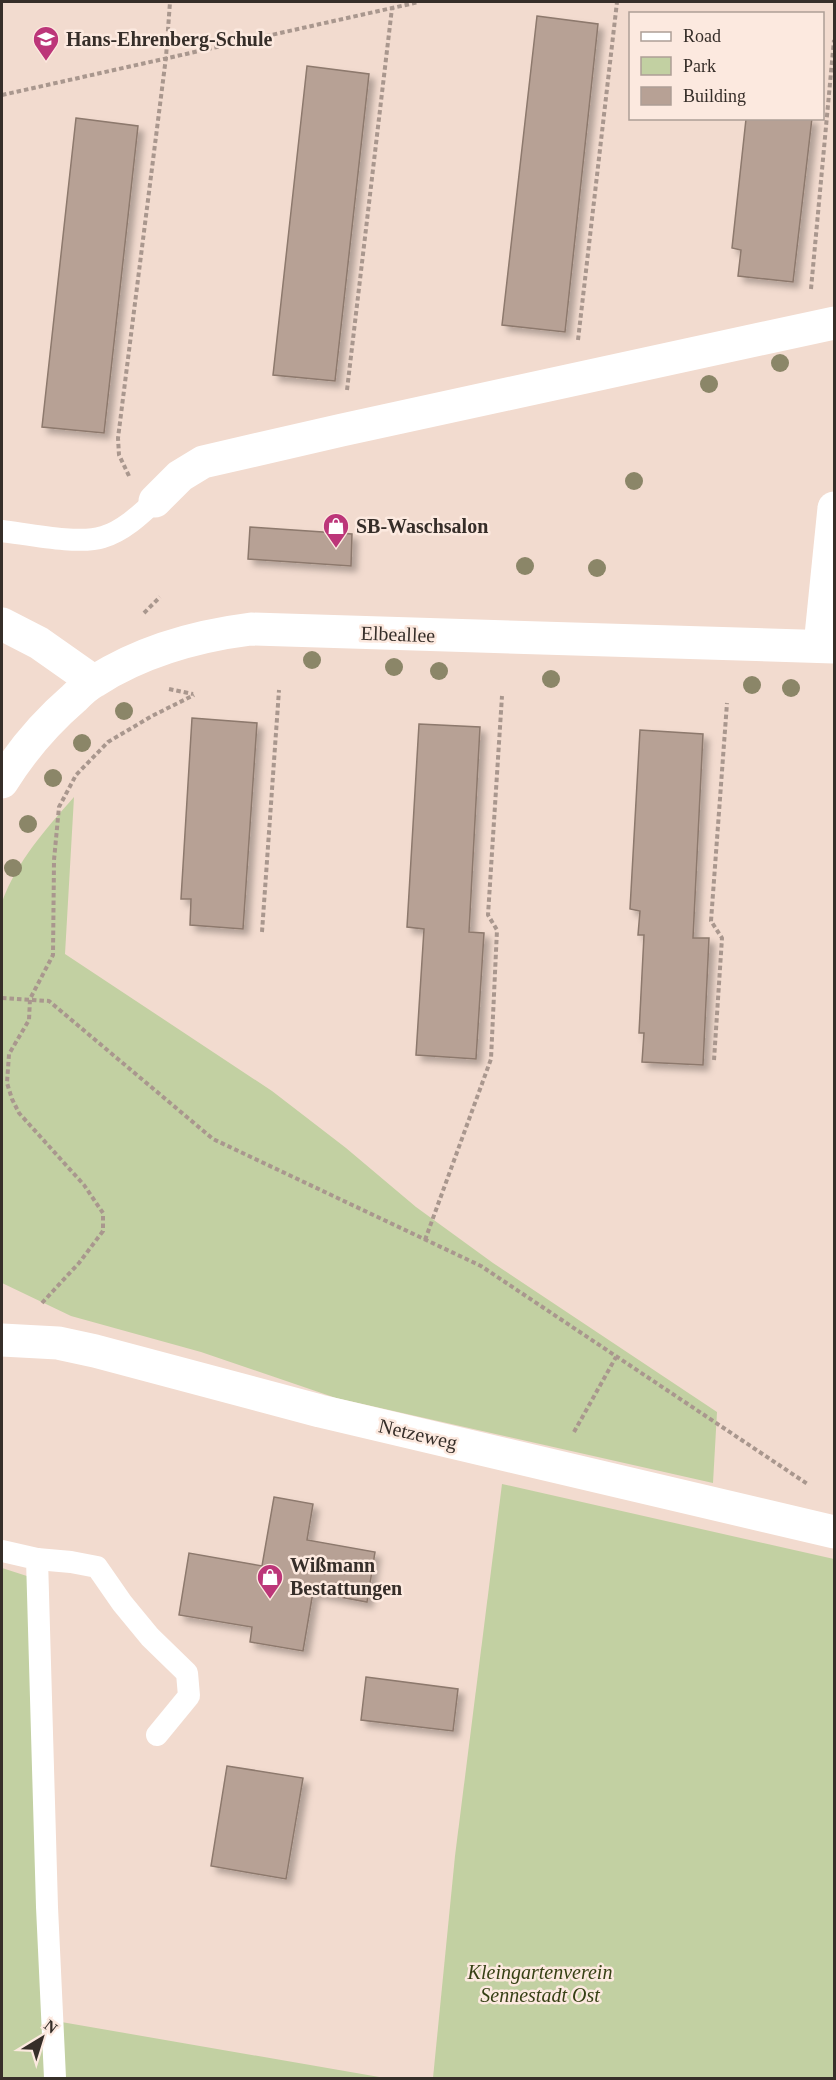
<svg xmlns="http://www.w3.org/2000/svg" width="836" height="2080" font-family="'Times New Roman',serif">
  <style>
    .green { fill: #c2d0a2 }
    .building { fill: #b7a195; stroke: #8d796d; stroke-width: 1.5; filter: url(#shadow) }
    .lines { fill: none; stroke-linecap: round; stroke-linejoin: round }
    .path { stroke: #a9978e; stroke-width: 4; stroke-dasharray: 4.5 3; stroke-linecap: butt }
    .service { stroke: #fff; stroke-width: 22 }
    .minor { stroke: #fff; stroke-width: 33 }
    .tree { fill: #8b8668 }
    .labels { text-anchor: middle; dominant-baseline: central; stroke-width: 5; stroke-linejoin: round; paint-order: stroke }
    .poi-label { font-size: 20px; font-weight: bold; fill: #362e29; stroke: #fce9df; text-anchor: start }
    .street-label { font-size: 20px; fill: #362e29; stroke: #fce9df }
    .park-label { font-size: 20px; font-style: italic; fill: #364014; stroke: #fce9df }
  </style>
  <defs>
    <filter id="shadow"><feDropShadow dx="5.5" dy="5.5" stdDeviation="3" flood-color="#0004"/></filter>
  </defs>
  <rect width="100%" height="100%" fill="#f2dbcf"/>
  <g class="green">
    <path d="M74,797L65,954L272,1091L346,1148L416,1207L493,1263L717,1412L713,1483L336,1398L201,1352L71,1316L2,1283V902C17,861 45,830 74,797Z"/>
    <polygon points="502,1484 834,1559 834,2078 433,2078 455,1856"/>
    <polygon points="2,1568 30,1577 44,2019 385,2078 2,2078"/>
  </g>
  <g class="building">
    <polygon points="537,16 598,24 565,332 502,325"/>
    <polygon points="307,66 369,74 335,381 273,375"/>
    <polygon points="76,118 138,126 104,433 42,427"/>
    <polygon points="812,118 793,282 738,276 741,250 732,248 746,119"/>
    <polygon points="250,527 352,534 351,566 248,559"/>
    <polygon points="192,718 257,723 243,929 190,925 191,899 181,899"/>
    <polygon points="419,724 480,727 469,932 484,933 476,1059 416,1055 424,929 407,927"/>
    <polygon points="640,730 703,734 693,938 709,938 703,1065 642,1062 644,1033 639,1033 644,935 638,935 640,911 630,909"/>
    <polygon points="274,1497 313,1504 307,1540 375,1552 367,1602 313,1592 303,1651 250,1642 252,1627 179,1615 189,1553 262,1566"/>
    <polygon points="366,1677 458,1689 453,1731 361,1720"/>
    <polygon points="227,1766 303,1778 286,1879 211,1866"/>
  </g>
  <g class="lines">
    <g class="path">
      <polyline points="2,95 419,2"/>
      <polyline points="811,289 834,40"/>
      <polyline points="578,340 617,2"/>
      <polyline points="347,390 392,8"/>
      <polyline points="129,476 119,455 118,438 166,57 170,2"/>
      <polyline points="144,613 160,597"/>
      <polyline points="169,689 193,694"/>
      <polyline points="262,932 279,690"/>
      <polyline points="2,998 49,1001 213,1139 481,1266 809,1485"/>
      <polyline points="714,1060 722,938 711,921 727,703"/>
      <polyline points="425,1240 491,1059 497,930 488,915 502,696"/>
      <polyline points="42,1303 79,1263 103,1231 103,1213 84,1185 19,1113 12,1099 7,1083 9,1054 29,1020 30,999 53,955 54,860 59,807 76,775 108,742 152,716 194,695"/>
      <polyline points="574,1432 616,1357"/>
    </g>
    <g class="service">
      <path d="M2,531C27,534 79,545 103,537C123,531 140,515 155,501"/>
      <polyline points="2,1551 37,1559 47,1907 55,2078"/>
      <polyline points="37,1559 71,1562 97,1567 122,1603 150,1637 187,1673 189,1696 157,1735"/>
    </g>
    <g class="minor">
      <polyline points="155,501 180,476 203,462 342,430 834,323"/>
      <polyline points="2,624 39,643 93,681"/>
      <polyline points="820,646 834,508"/>
      <path d="M2,782C22,750 45,723 74,698C80,692 87,685 95,681C142,651 196,636 251,629L834,647"/>
      <polyline points="2,1340 58,1343 95,1351 320,1411 834,1532"/>
    </g>
  </g>
  <g class="tree">
    <circle cx="780" cy="363" r="9"/>
    <circle cx="709" cy="384" r="9"/>
    <circle cx="634" cy="481" r="9"/>
    <circle cx="525" cy="566" r="9"/>
    <circle cx="597" cy="568" r="9"/>
    <circle cx="312" cy="660" r="9"/>
    <circle cx="394" cy="667" r="9"/>
    <circle cx="439" cy="671" r="9"/>
    <circle cx="551" cy="679" r="9"/>
    <circle cx="752" cy="685" r="9"/>
    <circle cx="791" cy="688" r="9"/>
    <circle cx="124" cy="711" r="9"/>
    <circle cx="82" cy="743" r="9"/>
    <circle cx="53" cy="778" r="9"/>
    <circle cx="28" cy="824" r="9"/>
    <circle cx="13" cy="868" r="9"/>
  </g>
  <defs>
    <g id="school-pin" transform="scale(1.35)"><path d="M0 17L-7.5 6A9.5 9.5 0 1 1 7.5 6Z" fill="#bc3679" stroke="#fce9df"/><path d="M0-5L7-2L0 1L-7-2ZM-4 1L0 2.5L4 1V4Q0 6-4 4Z" fill="#fff"/></g>
    <g id="shop-pin" transform="scale(1.35)"><path d="M0 17L-7.5 6A9.5 9.5 0 1 1 7.5 6Z" fill="#bc3679" stroke="#fce9df"/><path d="M-5-2.5h2.3a2.7 3.5 0 0 1 5.4 0H5L5.5 6h-11ZM-1.5-2.5h3a1.5 2.3 0 0 0-3 0Z" fill="#fff"/></g>
  </defs>
  <g fill-rule="evenodd">
    <use href="#school-pin" x="46" y="39"/>
    <use href="#shop-pin" x="336" y="526"/>
    <use href="#shop-pin" x="270" y="1577"/>
  </g>
  <g class="labels">
    <g class="poi-label">
      <text x="66" y="39">Hans-Ehrenberg-Schule</text>
      <text x="356" y="526">SB-Waschsalon</text>
      <text x="290" y="1565">Wißmann<tspan x="290" dy="23">Bestattungen</tspan></text>
    </g>
    <g class="street-label">
      <text transform="translate(398 634) rotate(2)">Elbeallee</text>
      <text transform="translate(418 1434) rotate(13)">Netzeweg</text>
    </g>
    <g class="park-label">
      <text x="540" y="1972">Kleingartenverein<tspan x="540" dy="23">Sennestadt Ost</tspan></text>
    </g>
  </g>
  <rect width="836" height="2080" fill="none" stroke="#362e29" stroke-width="6"/>
  <rect x="629" y="12" width="195" height="108" fill="#fce9df" stroke="#ad9e96" stroke-width="1.5"/>
  <rect x="641" y="32" width="30" height="9" fill="#ffffff" stroke="#ad9e96" stroke-width="1.5"/>
  <text x="683" y="42" font-size="18" fill="#362e29">Road</text>
  <rect x="641" y="57" width="30" height="18" fill="#c2d0a2" stroke="#ad9e96" stroke-width="1.5"/>
  <text x="683" y="72" font-size="18" fill="#362e29">Park</text>
  <rect x="641" y="87" width="30" height="18" fill="#b7a195" stroke="#ad9e96" stroke-width="1.5"/>
  <text x="683" y="102" font-size="18" fill="#362e29">Building</text>
  <g transform="translate(42 2038) rotate(38)" stroke="#fce9df" stroke-width="4.5" paint-order="stroke">
  <path d="M0-4.5L10 22L0 15L-10 22Z" fill="#362e29"/>
  <text y="-9" font-size="16" font-weight="bold" text-anchor="middle" fill="#362e29">N</text>
  </g>
</svg>
